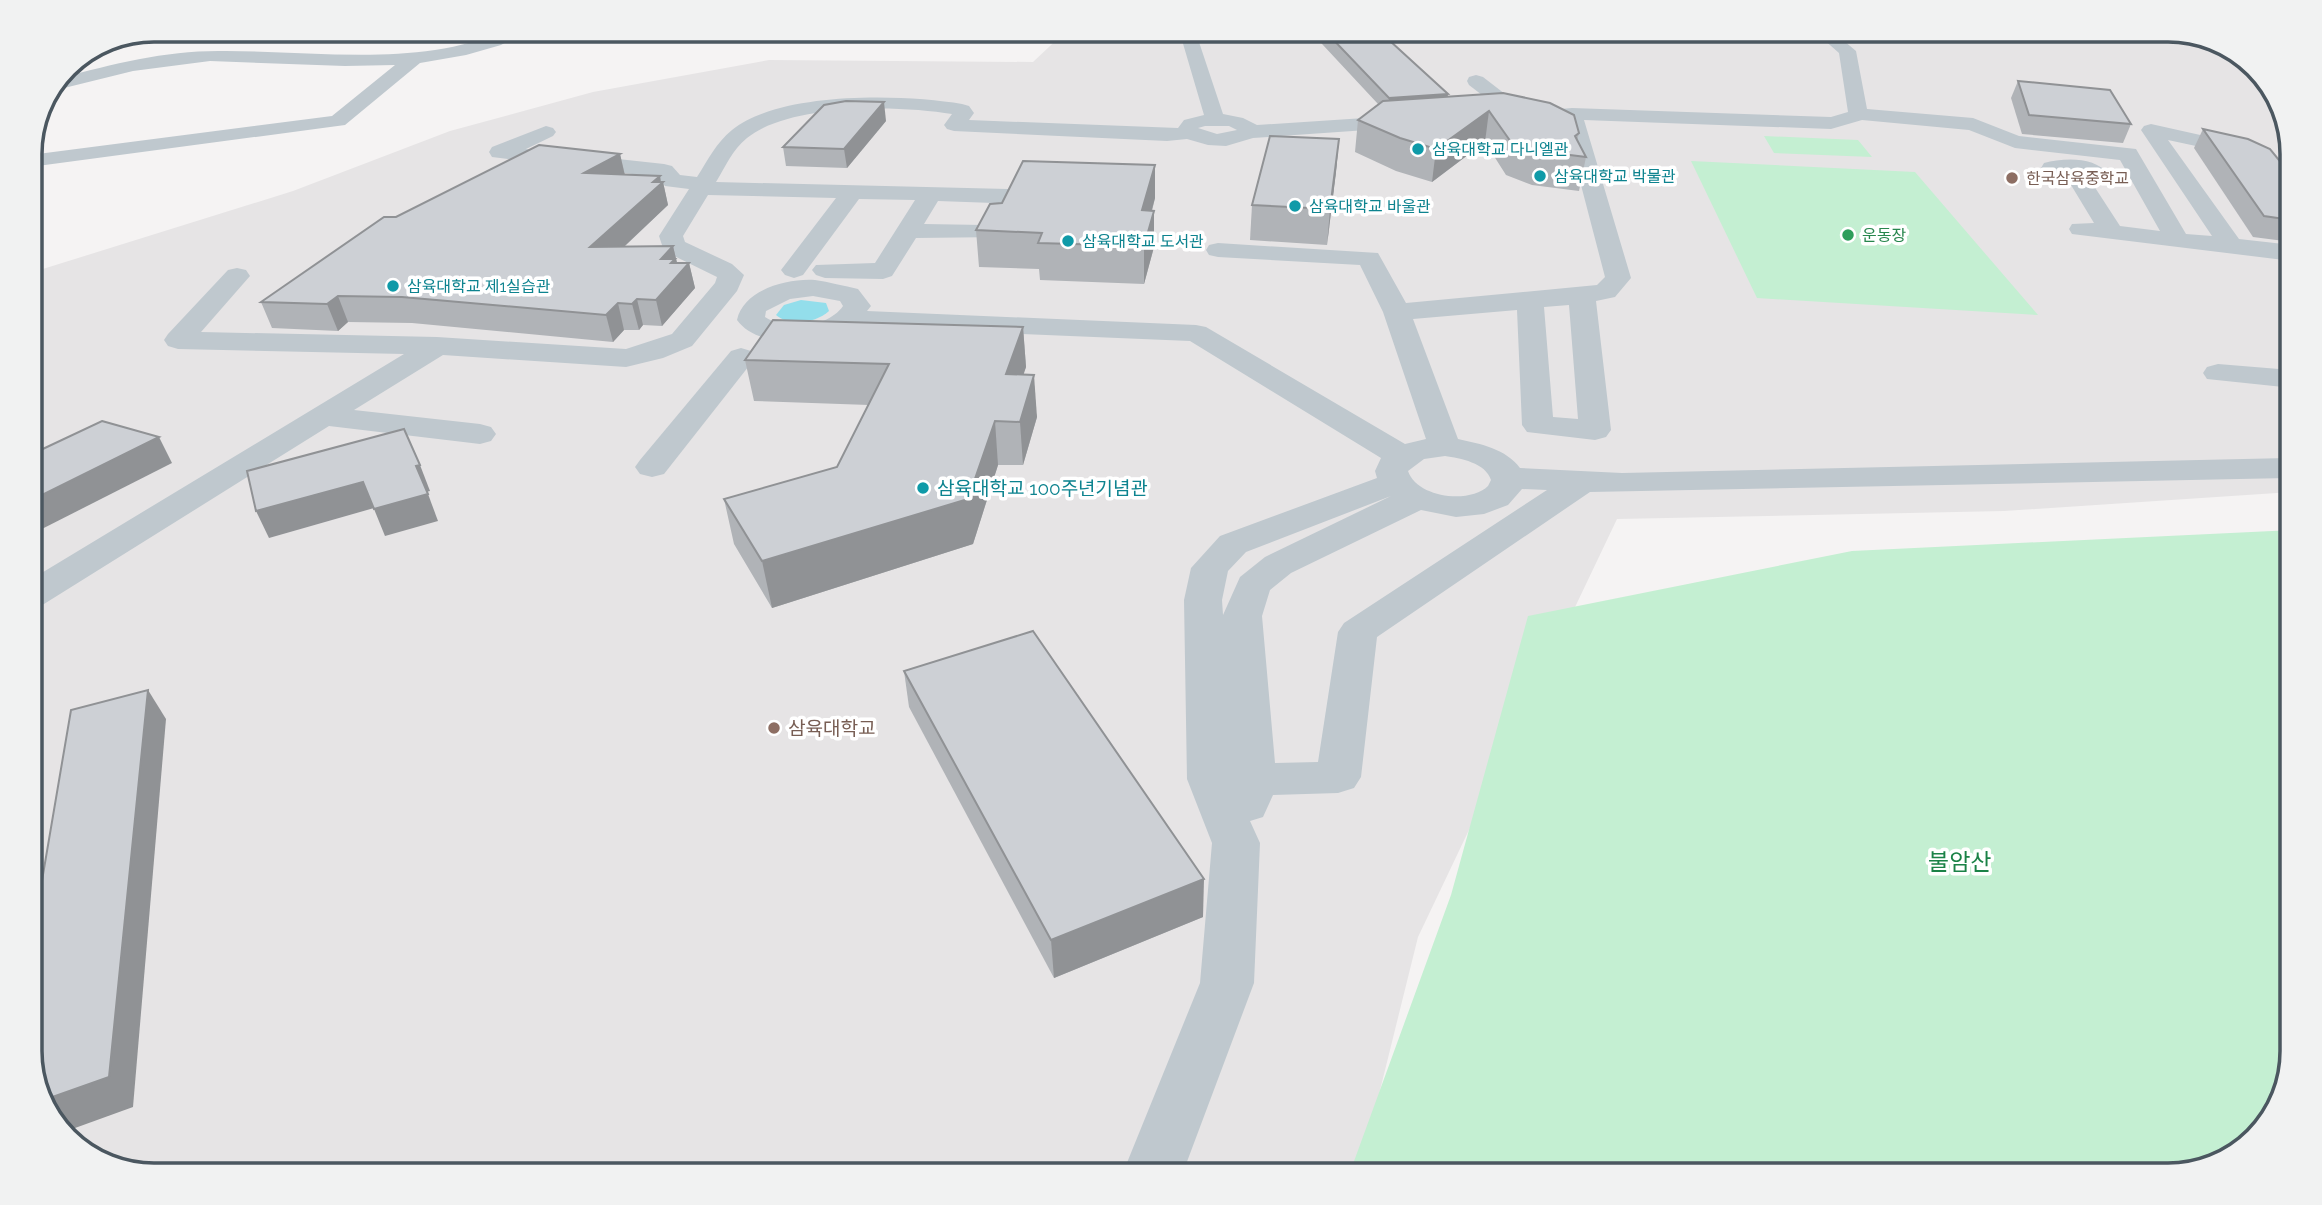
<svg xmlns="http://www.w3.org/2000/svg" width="2322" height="1205" font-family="Raleway,'Noto Sans KR',sans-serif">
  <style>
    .education { fill: #e6e4e5 }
    .green { fill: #c4efd2 }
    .water { fill: #93deeb }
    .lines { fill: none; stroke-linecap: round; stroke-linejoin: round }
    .minor { fill: #bfc8ce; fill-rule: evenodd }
    .major { fill: #b4c4d0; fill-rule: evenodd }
    .wall { fill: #b0b3b7 }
    .shaded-wall { fill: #909295 }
    .building { fill: #cdd0d5; stroke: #909295; stroke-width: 2 }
    .culture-dot { fill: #0f9aa8; stroke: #fff; stroke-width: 2.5 }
    .education-dot { fill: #8d6e63; stroke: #fff; stroke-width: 2.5 }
    .leisure-dot { fill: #2e9e5b; stroke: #fff; stroke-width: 2.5 }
    .labels { text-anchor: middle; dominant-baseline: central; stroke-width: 7; stroke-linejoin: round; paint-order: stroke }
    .far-culture-label { font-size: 16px; fill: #0d838f; stroke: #fff; text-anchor: start }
    .far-education-label { font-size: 16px; fill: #785e54; stroke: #fff; text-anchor: start }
    .far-leisure-label { font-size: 16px; fill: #27864d; stroke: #fff; text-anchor: start }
    .culture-label { font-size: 19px; fill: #0d838f; stroke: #fff; text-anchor: start }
    .education-label { font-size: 19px; fill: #785e54; stroke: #fff; text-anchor: start }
    .near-park-label { font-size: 23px; fill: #1b8247; stroke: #fff }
    .rim { fill: none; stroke: #4b5760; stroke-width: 3.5 }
  </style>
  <rect width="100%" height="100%" fill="#f5f3f3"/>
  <polygon class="education" points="1067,30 2152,30 2232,50 2272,85 2292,146 2292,492 2004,511 1617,519 1418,937 1359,1175 154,1175 99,1162 50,1120 30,1059 30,273 293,191 450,131 593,92 769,60 1033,62"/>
  <g class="green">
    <polygon points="1764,136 1858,140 1872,157 1774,153"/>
    <polygon points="1691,161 1915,172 2038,315 1757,298"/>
    <polygon points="2292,530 2292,1051 2279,1106 2230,1158 2168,1175 1349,1175 1451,895 1528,616 1852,551"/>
  </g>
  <path class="water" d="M801,300L826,303L829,311C816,323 790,327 776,315L784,305Z"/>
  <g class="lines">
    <g class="minor">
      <path d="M508,30H530L501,45L466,55L420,63L345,125L30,167V155L332,116L395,65L345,66L210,61L133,71L56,90L61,78C112,64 165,51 218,51C317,50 414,69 508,30Z"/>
      <path d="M1179,30H1195L1223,114L1243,118L1257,125L1410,115L1417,117L1420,121L1417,125L1410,127L1253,138L1226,146L1208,145L1187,139L1167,141L954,131L947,129L944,125L952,114C899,105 790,103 747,138C732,150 726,166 716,182L1008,189L1016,191L1019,196L1002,237L916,238L892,276L883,279L825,278L816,275L812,270L816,265L875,263L915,200L859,199L803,275L794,278L785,275L781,270L836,198L708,195L683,236L685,242L732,264L744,275L737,291L692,346L663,358L626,367L443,355L354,410L480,424L491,427L496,434L491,441L480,444L329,426L44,604L30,607V580L404,354L178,349L168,346L164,340L168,334L228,270L237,268L246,270L250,276L201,332L437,337L626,349L672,334L715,283L717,277L664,251L659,236L689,189L665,186L657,177L500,158L492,157L489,152L492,147L546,126L553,128L556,132L553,136L526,149L664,164L672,166L680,175L697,177C708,160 716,143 732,130C780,91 903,94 962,104L969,106L974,113L969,120L1178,128L1184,120L1204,115ZM1205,126H1229L1237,130L1217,134L1198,128ZM938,201L994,203L984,225L924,224Z"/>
      <path d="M1813,30H1831L1856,51L1867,109L1973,118L2019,136L2136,149L2186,234L2212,236L2141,130L2144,126L2151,124L2254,147L2258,151L2254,155L2247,157L2168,140L2239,239L2292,245V261L2072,234L2069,229L2072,224L2094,223L2071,185L2047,178L2041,168L2044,163C2064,158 2095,156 2109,175L2103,184L2094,186L2120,226L2160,231L2120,160L2015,148L1969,130L1862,120L1831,129L1584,120L1631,278L1615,297L1596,301L1611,430L1606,437L1595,440L1527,432L1522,425L1517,310L1413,319L1458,439C1481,444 1506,449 1520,468L1622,473L2292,458V478L1590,492L1377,637L1361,777L1354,788L1338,793L1273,795L1263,817L1250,821L1260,843L1254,983L1182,1175H1122L1200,983L1212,843L1187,779L1184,600L1191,568L1220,536L1377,478L1375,471L1381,458L1190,341L853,327C825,346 758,350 737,320C743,290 787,278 815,280C829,282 844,286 858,289L871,306L867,311L1196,325L1206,327L1405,444L1426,439L1383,312L1360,265L1218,257L1209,255L1206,250L1209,245L1218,243L1378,253L1406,303L1597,285L1605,277L1564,120L1537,119L1534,115L1537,111L1572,108L1831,117L1848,112L1839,53ZM813,296L840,301L843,306C828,328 786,331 765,317L766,311L790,299ZM1569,305L1578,419L1553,417L1544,307ZM1445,456C1460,458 1486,463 1491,480L1488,486C1470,504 1417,498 1408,471L1424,459ZM1522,489L1547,490L1344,623L1338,632L1318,762L1275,763L1262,616L1270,590L1291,573L1421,510L1456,517L1484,514L1508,505ZM1391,496L1265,557L1240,577L1223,615L1222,600L1228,571L1246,552Z"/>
      <polygon points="1476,75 1483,77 1527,111 1530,115 1527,119 1513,119 1469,85 1467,81 1469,77"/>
      <polygon points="741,348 751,351 756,357 664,474 652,477 640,474 635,467 640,460 731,351"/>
      <polygon points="2218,364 2292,370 2292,388 2207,379 2203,373 2207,367"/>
    </g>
    <polygon class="major" points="2211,40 2228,47 2212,46"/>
  </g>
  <g class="wall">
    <polygon points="1309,30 1378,30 1448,96 1579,133 1577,141 1586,157 1579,191 1532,185 1506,175 1485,142 1432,182 1396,171 1355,152 1358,120 1378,104"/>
    <polygon points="2018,81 2131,124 2123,143 2022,134 2011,98"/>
    <polygon points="886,121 847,168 786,166 783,147"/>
    <polygon points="2203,129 2292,176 2292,242 2253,237 2194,148"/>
    <polygon points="1339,139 1336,172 1327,245 1250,240 1252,205"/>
    <polygon points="620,154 625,175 660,176 661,182 663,182 668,205 624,247 673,246 677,263 689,263 695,288 662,326 643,325 639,330 624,330 613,342 412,323 348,322 338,331 272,328 261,302 396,217"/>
    <polygon points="1155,165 1155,198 1152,211 1154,211 1154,247 1144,284 1040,280 1039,269 979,267 976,230 1002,203"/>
    <polygon points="1023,327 1026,367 1023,374 1037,417 1023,465 998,465 973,544 772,608 734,544 724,499 837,467 869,405 754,401 745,360"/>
    <polygon points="904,671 1203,917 1054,978 909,707"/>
  </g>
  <g class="shaded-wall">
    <polygon points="1448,94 1446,110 1387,114 1389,98"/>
    <polygon points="884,102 886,121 847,168 844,149"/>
    <polygon points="1489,111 1485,142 1432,182 1436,149"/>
    <polygon points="1339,139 1336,172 1327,245 1330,209"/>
    <polygon points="620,154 625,176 584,173"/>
    <polygon points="1155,165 1155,198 1142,246 1142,210"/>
    <polygon points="660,176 661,183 663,182 668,205 597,272 590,247"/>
    <polygon points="1154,211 1154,247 1144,284 1144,246"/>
    <polygon points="673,246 679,271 689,263 695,288 662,326 656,300 661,259"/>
    <polygon points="338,296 348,322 338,331 327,304"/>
    <polygon points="637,299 643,325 639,330 632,304"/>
    <polygon points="618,303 624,330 613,342 606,315"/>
    <polygon points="1023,327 1026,367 1010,416 1006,374"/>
    <polygon points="1034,375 1037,417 1023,465 1020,422"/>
    <polygon points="995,421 998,465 973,544 772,608 762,561"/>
    <polygon points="159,437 172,463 30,535 30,501"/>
    <polygon points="420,465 430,491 426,492 416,466"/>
    <polygon points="363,482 374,508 269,538 256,511"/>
    <polygon points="428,494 438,521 385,536 374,509"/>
    <polygon points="148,690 166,719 133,1107 64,1132 50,1120 44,1100"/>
    <polygon points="1204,879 1203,917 1054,978 1051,940"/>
  </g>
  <g class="building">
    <polygon points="1324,30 1378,30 1448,94 1389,98"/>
    <polygon points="2018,81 2110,90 2131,124 2029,115"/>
    <polygon points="1503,93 1550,103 1574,115 1579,133 1575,136 1586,157 1538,151 1511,142 1489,111 1436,149 1400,138 1358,120 1383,101"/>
    <polygon points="846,101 884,102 844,149 783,147 824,105"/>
    <polygon points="2203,129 2248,139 2270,149 2292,176 2292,220 2264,216"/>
    <polygon points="1270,136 1339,139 1330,209 1252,205"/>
    <polygon points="539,145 620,154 584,173 660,176 653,182 663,182 590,247 673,246 661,259 675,259 671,263 689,263 656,300 637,299 632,304 618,303 606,315 402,297 338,296 327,304 261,302 384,217 396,217"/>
    <polygon points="1023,161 1155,165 1142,210 1154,211 1144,246 1038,243 1042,233 976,230 990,204 1002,203"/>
    <polygon points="773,320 1023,327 1006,374 1034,375 1020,422 995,421 968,499 762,561 724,499 837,467 889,364 745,360"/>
    <polygon points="102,421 159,437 30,501 30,455"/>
    <polygon points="404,429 420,465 416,466 428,494 374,509 363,482 256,511 247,471"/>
    <polygon points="1033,631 1204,879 1051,940 904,671"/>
    <polygon points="148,690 109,1077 44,1100 30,1059 30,951 71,710"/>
  </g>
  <g class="culture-dot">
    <circle cx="1418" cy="149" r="7"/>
    <circle cx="1540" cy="176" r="7"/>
    <circle cx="1295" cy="206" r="7"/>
    <circle cx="1068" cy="241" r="7"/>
    <circle cx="393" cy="286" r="7"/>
    <circle cx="923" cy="488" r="7"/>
  </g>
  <g class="education-dot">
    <circle cx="2012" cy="178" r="7"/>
    <circle cx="774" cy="728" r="7"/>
  </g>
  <circle class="leisure-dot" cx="1848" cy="235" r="7"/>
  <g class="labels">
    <g class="far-culture-label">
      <text x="1432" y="149">삼육대학교 다니엘관</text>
      <text x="1554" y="176">삼육대학교 박물관</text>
      <text x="1309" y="206">삼육대학교 바울관</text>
      <text x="1082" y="241">삼육대학교 도서관</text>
      <text x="407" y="286">삼육대학교 제1실습관</text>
    </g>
    <g class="far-education-label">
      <text x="2026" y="178">한국삼육중학교</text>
    </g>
    <g class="far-leisure-label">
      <text x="1862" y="235">운동장</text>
    </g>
    <g class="culture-label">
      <text x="937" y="488">삼육대학교 100주년기념관</text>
    </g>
    <g class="education-label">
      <text x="788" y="728">삼육대학교</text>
    </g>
    <g class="near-park-label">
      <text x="1960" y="861">불암산</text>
    </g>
  </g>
  <path d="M0 0H2322V1205H0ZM154 42H2168A112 112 0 0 1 2280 154V1051A112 112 0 0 1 2168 1163H154A112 112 0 0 1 42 1051V154A112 112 0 0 1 154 42Z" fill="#f1f2f2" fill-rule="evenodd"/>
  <path class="rim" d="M154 42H2168A112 112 0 0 1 2280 154V1051A112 112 0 0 1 2168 1163H154A112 112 0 0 1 42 1051V154A112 112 0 0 1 154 42Z"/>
</svg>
